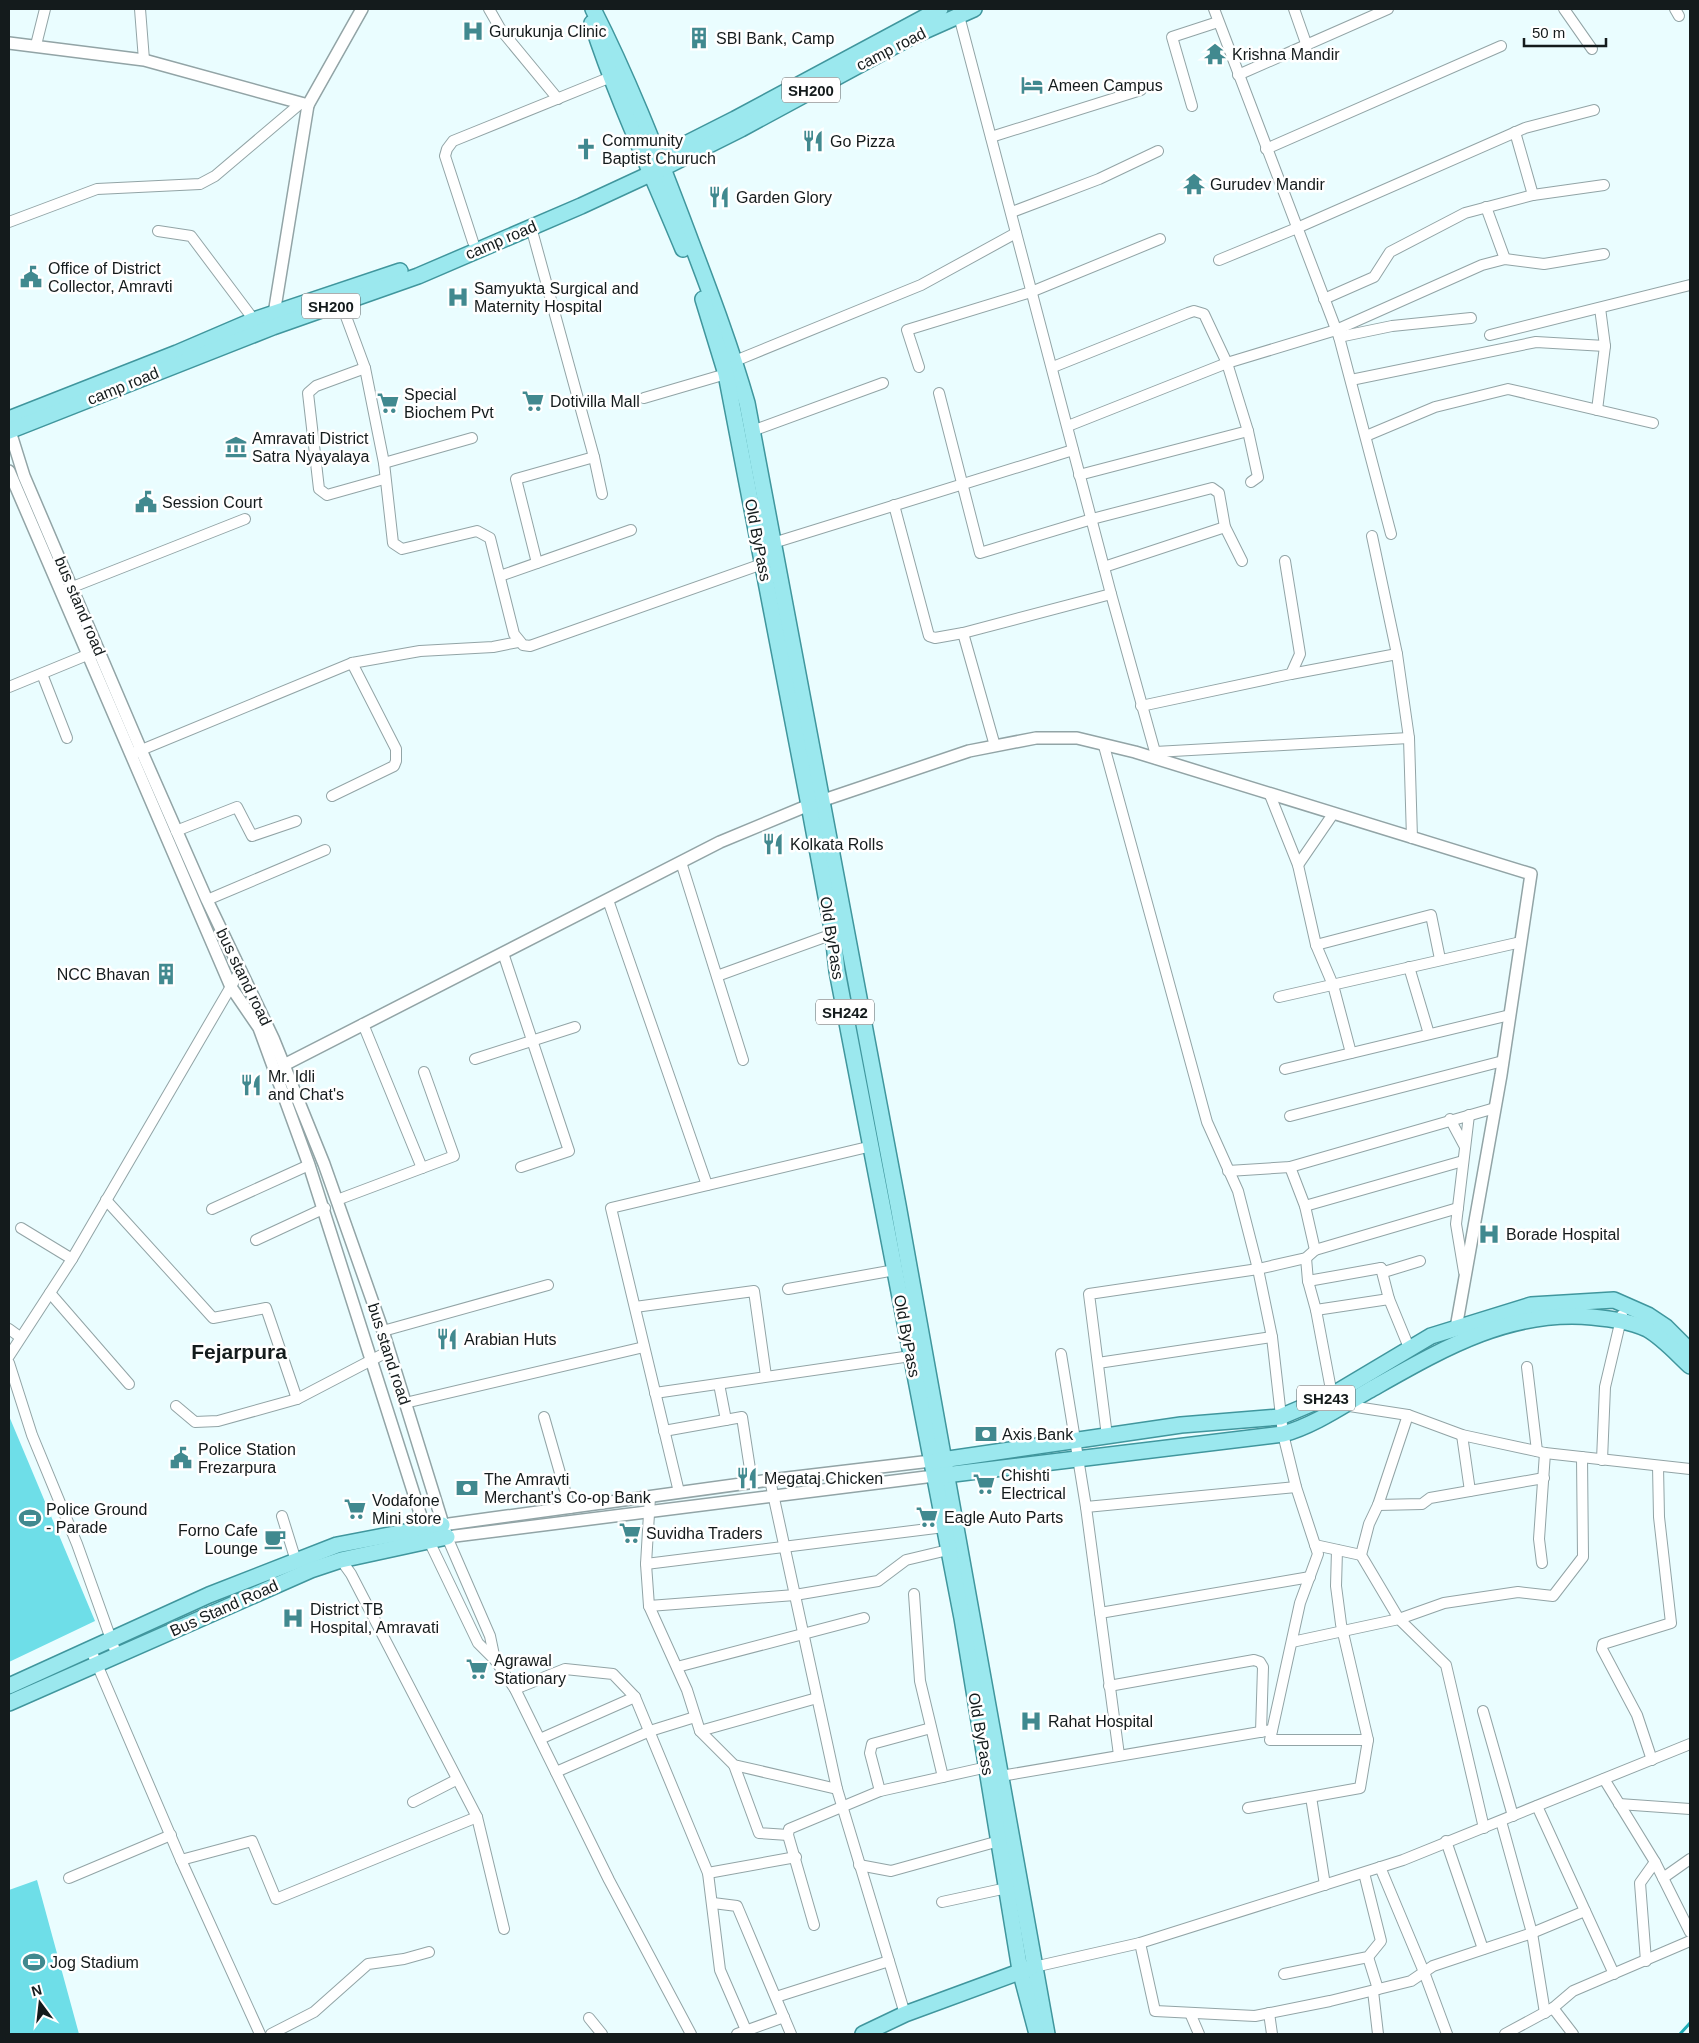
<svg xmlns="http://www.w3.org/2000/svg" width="1699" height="2043" font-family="Arial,sans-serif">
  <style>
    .green { fill: #6edee8 }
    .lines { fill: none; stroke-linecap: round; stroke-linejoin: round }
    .stream { stroke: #20aeb8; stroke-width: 3 }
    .minor-casing { stroke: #92a4a6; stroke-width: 12 }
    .tertiary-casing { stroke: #92a4a6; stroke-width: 14 }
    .primary-casing { stroke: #40969d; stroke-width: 18 }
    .minor { stroke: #fff; stroke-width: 10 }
    .tertiary { stroke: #fff; stroke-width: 11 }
    .primary { stroke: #9be8ee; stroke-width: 15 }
    .labels { text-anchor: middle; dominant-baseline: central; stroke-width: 5; stroke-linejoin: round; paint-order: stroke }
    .shield { fill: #fff; stroke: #5a5f60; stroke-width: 1 }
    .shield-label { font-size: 15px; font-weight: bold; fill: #141b1c }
    .poi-label { font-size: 16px; fill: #141b1c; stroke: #fff; text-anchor: start }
    .street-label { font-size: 16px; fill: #141b1c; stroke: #fff }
    .district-label { font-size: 21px; font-weight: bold; fill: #141b1c; stroke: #fff }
  </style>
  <rect width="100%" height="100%" fill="#eafdff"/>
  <g class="green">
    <polygon points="9,1416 95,1621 9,1662 9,1415"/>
    <polygon points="37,1880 79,2034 9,2034 9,1890"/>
  </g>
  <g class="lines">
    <polyline class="stream" points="1680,2034 1690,2023"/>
    <g class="minor-casing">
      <g id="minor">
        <polyline points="140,9 144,60"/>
        <polyline points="489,9 501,30 558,99"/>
        <polyline points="1214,9 1339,337 1391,534"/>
        <polyline points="1294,9 1307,46"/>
        <polyline points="1564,9 1592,49"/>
        <polyline points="1675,9 1679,16"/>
        <polyline points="959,16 1111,594 1157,759"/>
        <polyline points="36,45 45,9"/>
        <polyline points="1238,75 1388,9"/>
        <polyline points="1192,106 1172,37 1218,22"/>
        <polyline points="1515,132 1533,195"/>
        <polyline points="991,137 1141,90"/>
        <polyline points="1266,149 1501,46"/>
        <polyline points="1486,207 1505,259"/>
        <polyline points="1012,212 1099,179 1158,151"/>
        <polyline points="9,222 97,189 200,184 215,176 301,103"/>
        <polyline points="531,227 594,457 602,494"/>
        <polyline points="158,231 191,236 254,320"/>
        <polyline points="473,242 445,156 447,149 453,141 611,77"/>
        <polyline points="1219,260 1297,228 1525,128 1594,110"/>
        <polyline points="1324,299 1374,277 1390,252 1465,213 1533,195 1604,185"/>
        <polyline points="341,303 365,368 384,463 393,543 402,549 477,531 490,538 514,634 523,645 530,646 768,562"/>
        <polyline points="1490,335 1690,285"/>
        <polyline points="1339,337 1392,326 1471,318"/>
        <polyline points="735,361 921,285 1016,233"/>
        <polyline points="919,367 907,330 1031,292 1160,239"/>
        <polyline points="1053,367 1188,313 1194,311 1204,314 1227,363 1248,431 1258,477 1251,482"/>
        <polyline points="365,368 316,386 308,393 319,489 327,495 384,479"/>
        <polyline points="1351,380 1536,342 1605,346"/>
        <polyline points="939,393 980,553 1092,519 1212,488 1219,493 1225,527 1242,561"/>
        <polyline points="644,398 726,374"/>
        <polyline points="1597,410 1605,346 1600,308"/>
        <polyline points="1068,426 1227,363 1336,330 1482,265 1505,259 1544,264 1604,254"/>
        <polyline points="752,431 883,383"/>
        <polyline points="1366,436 1435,407 1508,389 1653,423"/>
        <polyline points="384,463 472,438"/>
        <polyline points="1079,475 1248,431"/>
        <polyline points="894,505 929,636 935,638 963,633"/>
        <polyline points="1372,536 1397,654 1409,738 1412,838"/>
        <polyline points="770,544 1073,450"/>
        <polyline points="1285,561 1300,654 1291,674"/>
        <polyline points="537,563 516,479 594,457"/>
        <polyline points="1104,567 1225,527"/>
        <polyline points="500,576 631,530"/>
        <polyline points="65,590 245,519"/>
        <polyline points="352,663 420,651 493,647 518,642"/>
        <polyline points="42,674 67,738"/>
        <polyline points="9,687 87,655"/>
        <polyline points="1141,706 1291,674 1397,654"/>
        <polyline points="995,746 963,633 1111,594"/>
        <polyline points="1104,746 1207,1122 1238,1191 1258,1269 1272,1337 1283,1434 1296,1487 1318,1554 1300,1603 1270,1740 1368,1740"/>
        <polyline points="1155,752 1409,738"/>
        <polyline points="134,753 352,663 396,749 396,761 394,766 332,796"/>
        <polyline points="1270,795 1298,865 1316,945 1333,985 1351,1053"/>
        <polyline points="176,831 237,807 252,836 296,821"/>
        <polyline points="681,862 743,1060"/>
        <polyline points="1298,865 1333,814"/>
        <polyline points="207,900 325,850"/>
        <polyline points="608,900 707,1185"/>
        <polyline points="1316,945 1431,915 1440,959"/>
        <polyline points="503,953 569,1151 521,1167"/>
        <polyline points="1409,967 1429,1034"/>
        <polyline points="717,976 833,934"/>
        <polyline points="1279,997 1521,942"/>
        <polyline points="363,1024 422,1168"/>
        <polyline points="475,1059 575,1027"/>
        <polyline points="1285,1069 1510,1015"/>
        <polyline points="1290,1116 1503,1061"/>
        <polyline points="1450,1119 1465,1147"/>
        <polyline points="1290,1167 1305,1206 1315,1250"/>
        <polyline points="1228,1171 1290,1167 1495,1108"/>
        <polyline points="106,1200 213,1318 266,1308 297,1399"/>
        <polyline points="337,1200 454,1156 424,1072"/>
        <polyline points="1305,1206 1463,1161"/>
        <polyline points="212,1209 309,1165"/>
        <polyline points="21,1228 72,1259"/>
        <polyline points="256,1240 325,1208"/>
        <polyline points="1306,1258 1308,1281 1316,1310 1332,1395 1343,1405 1408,1415 1462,1435 1545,1453 1690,1469"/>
        <polyline points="1381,1268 1389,1299"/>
        <polyline points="1464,1272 1456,1224 1469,1115"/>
        <polyline points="1308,1281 1381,1268 1384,1272 1420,1261"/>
        <polyline points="788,1289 895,1270"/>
        <polyline points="50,1293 129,1384"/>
        <polyline points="635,1307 754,1291 766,1376"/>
        <polyline points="1316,1310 1389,1299 1410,1350"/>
        <polyline points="9,1329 20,1337"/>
        <polyline points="383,1331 548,1285"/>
        <polyline points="1061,1354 1086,1507 1119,1755"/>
        <polyline points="9,1356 72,1259 240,971"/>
        <polyline points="9,1363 32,1435 77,1544 117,1656"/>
        <polyline points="1098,1363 1272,1337"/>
        <polyline points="1527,1367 1537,1451"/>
        <polyline points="719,1384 726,1420"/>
        <polyline points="655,1393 911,1356"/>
        <polyline points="405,1403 644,1347"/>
        <polyline points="176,1406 195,1422 218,1421 297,1399 389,1351"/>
        <polyline points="1408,1415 1378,1505 1369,1524 1361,1555 1399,1619 1446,1665 1484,1828"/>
        <polyline points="544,1417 570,1508"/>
        <polyline points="664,1431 742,1417 752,1482"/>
        <polyline points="1462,1435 1470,1491"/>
        <polyline points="1107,1436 1089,1294 1258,1269 1306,1258 1315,1250 1458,1208"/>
        <polyline points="1602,1460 1605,1387 1622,1315"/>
        <polyline points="770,1480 837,1789 905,2014"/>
        <polyline points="679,1492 611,1208 872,1146"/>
        <polyline points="650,1497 646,1564 649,1606 687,1690 700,1731 734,1765 837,1789"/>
        <polyline points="1378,1505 1422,1504 1430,1498 1544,1478"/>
        <polyline points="1086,1507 1296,1487"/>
        <polyline points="282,1516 296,1561"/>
        <polyline points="447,1537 490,1636 495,1660"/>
        <polyline points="429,1541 478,1643 495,1660 515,1689 609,1880 691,2034"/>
        <polyline points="1315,1545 1361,1555"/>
        <polyline points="341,1560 351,1574 477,1817 504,1929"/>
        <polyline points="1542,1563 1539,1539 1545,1453"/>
        <polyline points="646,1564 944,1527"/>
        <polyline points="914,1594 920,1681 943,1777"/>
        <polyline points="649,1606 795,1595 878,1581 906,1560 948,1550"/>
        <polyline points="1100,1613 1310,1577"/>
        <polyline points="1292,1642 1399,1619 1444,1603 1518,1592 1553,1596 1583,1557 1582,1457"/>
        <polyline points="90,1648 181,1860 252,1841 276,1899 477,1817"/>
        <polyline points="677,1667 864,1618"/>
        <polyline points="1109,1686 1254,1660 1260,1662 1263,1667 1261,1732"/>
        <polyline points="515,1689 565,1669 613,1674 635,1697 708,1873 720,1970 746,2030"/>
        <polyline points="1483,1711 1513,1816"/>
        <polyline points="700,1731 817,1698"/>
        <polyline points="540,1739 635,1697"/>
        <polyline points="1652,1760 1637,1715 1602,1649 1603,1644 1671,1623 1659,1517 1658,1466"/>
        <polyline points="734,1765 759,1833 788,1835"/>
        <polyline points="556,1772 650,1731 695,1717"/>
        <polyline points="1001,1776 1272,1730"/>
        <polyline points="1604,1779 1655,1862 1690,1932"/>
        <polyline points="880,1791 870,1753 872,1744 931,1728"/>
        <polyline points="1311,1797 1325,1885"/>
        <polyline points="413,1802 456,1780"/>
        <polyline points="1619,1804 1690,1809"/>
        <polyline points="1537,1806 1614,1974"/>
        <polyline points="1248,1808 1360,1788 1368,1740 1341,1624 1336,1586 1337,1550"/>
        <polyline points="1501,1821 1532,1933 1545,2013"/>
        <polyline points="1446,1841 1483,1949"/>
        <polyline points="181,1860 260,2034"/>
        <polyline points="859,1865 891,1871 999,1841"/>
        <polyline points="1380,1867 1424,1972 1447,2034"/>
        <polyline points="708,1873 796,1857"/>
        <polyline points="69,1878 171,1835"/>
        <polyline points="1663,1878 1690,1859"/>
        <polyline points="942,1902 1007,1888"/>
        <polyline points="713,1903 737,1906 791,2034"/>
        <polyline points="814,1925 788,1835 789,1829 880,1791 992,1766"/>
        <polyline points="1140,1943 1155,2011 1255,2016 1330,2001 1411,1981 1433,1966 1532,1933 1585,1911"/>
        <polyline points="1368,1957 1378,1989"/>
        <polyline points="1646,1961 1640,1883 1655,1862"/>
        <polyline points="1034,1967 1140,1943 1403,1860 1690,1744"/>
        <polyline points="1284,1974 1368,1957 1381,1941 1364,1873"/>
        <polyline points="1373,1991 1378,2034"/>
        <polyline points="776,1997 889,1961"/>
        <polyline points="1553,2008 1573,2034"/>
        <polyline points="1190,2013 1199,2034"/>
        <polyline points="1269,2013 1272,2034"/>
        <polyline points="589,2018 602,2034"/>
        <polyline points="271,2034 314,2012 368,1964 404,1959 429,1952"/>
        <polyline points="737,2034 784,2017"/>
        <polyline points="1505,2034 1553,2008 1573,1991 1690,1941"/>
      </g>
    </g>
    <g class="tertiary-casing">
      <g id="tertiary">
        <polyline points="9,43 144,60 308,105 273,320"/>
        <polyline points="308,105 362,9"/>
        <polyline points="9,428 24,476 141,750 207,900 273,1038 324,1164 383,1331 447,1537 934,1476"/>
        <polyline points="9,471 231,987 259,1028 309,1165 427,1535"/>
        <polyline points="284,1065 720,842 809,805 969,751 1036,738 1077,738 1135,752 1531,874 1501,1075 1456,1328"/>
        <polyline points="442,1525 770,1480 931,1461"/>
      </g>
    </g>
    <g class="primary-casing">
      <g id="primary">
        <path d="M593,9C627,76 655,147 682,218C705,279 729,340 747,403L898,1205L1047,2034"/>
        <path d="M592,23C617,100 652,174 683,249"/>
        <polyline points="650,162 735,119 940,9"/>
        <polyline points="703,299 726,374 809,805 833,934 837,971 962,1618 1020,1970 1037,2034"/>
        <polyline points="9,419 177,353 254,320 400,271"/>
        <polyline points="9,431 273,327 418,276 581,206 663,168 741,129 911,37 974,9"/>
        <polyline points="935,1461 1181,1425 1280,1417 1332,1395 1431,1336 1531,1305 1614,1300 1648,1315 1666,1327 1690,1351"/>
        <path d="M937,1476L1283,1434C1313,1426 1342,1406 1368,1391C1439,1351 1508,1309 1592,1317C1611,1319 1629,1321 1647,1329C1663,1338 1677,1354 1690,1366"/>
        <polyline points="9,1686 209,1595 337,1545 442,1525"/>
        <polyline points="9,1703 311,1570 341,1560 447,1537"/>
        <polyline points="863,2034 905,2014 1030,1968"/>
      </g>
    </g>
    <use href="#minor" class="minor"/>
    <use href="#tertiary" class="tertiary"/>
    <use href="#primary" class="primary"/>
  </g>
  <defs>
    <g id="hospital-bare" transform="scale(1.725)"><path d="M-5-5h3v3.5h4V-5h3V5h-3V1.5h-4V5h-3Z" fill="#41898f" stroke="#fff" stroke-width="2.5" paint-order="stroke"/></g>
    <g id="building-bare" transform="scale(1.725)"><path d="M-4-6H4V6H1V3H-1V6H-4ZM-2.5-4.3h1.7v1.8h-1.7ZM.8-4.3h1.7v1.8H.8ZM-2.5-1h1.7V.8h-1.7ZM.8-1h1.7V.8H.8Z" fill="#41898f" stroke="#fff" stroke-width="2.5" paint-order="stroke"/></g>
    <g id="temple-bare" transform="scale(1.725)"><path d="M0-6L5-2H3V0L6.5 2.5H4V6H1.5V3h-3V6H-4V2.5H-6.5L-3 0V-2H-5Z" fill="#41898f" stroke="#fff" stroke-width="2.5" paint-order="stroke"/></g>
    <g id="hotel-bare" transform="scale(1.725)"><path d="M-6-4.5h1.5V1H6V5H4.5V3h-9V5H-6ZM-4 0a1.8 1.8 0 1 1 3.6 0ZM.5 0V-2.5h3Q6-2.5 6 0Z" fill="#41898f" stroke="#fff" stroke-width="2.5" paint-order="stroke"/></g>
    <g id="restaurant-bare" transform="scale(1.725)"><path d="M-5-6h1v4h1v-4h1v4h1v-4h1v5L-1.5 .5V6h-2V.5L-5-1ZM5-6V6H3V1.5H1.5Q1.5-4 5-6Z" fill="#41898f" stroke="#fff" stroke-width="2.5" paint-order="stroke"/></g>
    <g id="church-bare" transform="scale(1.725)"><path d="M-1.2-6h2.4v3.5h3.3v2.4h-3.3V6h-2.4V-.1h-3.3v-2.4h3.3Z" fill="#41898f" stroke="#fff" stroke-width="2.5" paint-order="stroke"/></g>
    <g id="civic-bare" transform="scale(1.725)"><path d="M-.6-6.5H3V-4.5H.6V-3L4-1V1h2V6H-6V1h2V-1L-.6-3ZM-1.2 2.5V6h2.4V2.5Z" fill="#41898f" stroke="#fff" stroke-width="2.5" paint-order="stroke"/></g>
    <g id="supermarket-bare" transform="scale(1.725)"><path d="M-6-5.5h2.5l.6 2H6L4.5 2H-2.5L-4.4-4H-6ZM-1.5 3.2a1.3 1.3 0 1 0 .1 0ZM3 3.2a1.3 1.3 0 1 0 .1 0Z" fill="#41898f" stroke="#fff" stroke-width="2.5" paint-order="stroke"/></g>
    <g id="museum-bare" transform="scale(1.725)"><path d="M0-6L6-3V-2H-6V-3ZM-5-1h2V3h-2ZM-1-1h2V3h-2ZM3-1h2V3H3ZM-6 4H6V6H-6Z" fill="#41898f" stroke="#fff" stroke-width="2.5" paint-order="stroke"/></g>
    <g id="bank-bare" transform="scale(1.725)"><path d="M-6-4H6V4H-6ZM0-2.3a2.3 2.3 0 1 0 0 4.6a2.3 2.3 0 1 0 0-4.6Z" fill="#41898f" stroke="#fff" stroke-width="2.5" paint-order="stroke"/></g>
    <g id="stadium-bare" transform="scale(1.725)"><path d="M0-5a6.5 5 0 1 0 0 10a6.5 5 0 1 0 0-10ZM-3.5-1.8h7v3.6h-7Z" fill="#41898f" stroke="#fff" stroke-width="2.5" paint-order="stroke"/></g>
    <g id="cafe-bare" transform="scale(1.725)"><path d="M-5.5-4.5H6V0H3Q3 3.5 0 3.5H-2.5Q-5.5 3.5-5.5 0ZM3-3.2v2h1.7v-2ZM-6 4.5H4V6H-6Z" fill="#41898f" stroke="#fff" stroke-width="2.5" paint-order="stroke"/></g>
  </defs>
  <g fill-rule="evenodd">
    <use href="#hospital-bare" x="473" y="31"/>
    <use href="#building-bare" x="699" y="38"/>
    <use href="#temple-bare" x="1215" y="54"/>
    <use href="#hotel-bare" x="1032" y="85"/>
    <use href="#restaurant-bare" x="813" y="141"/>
    <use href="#church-bare" x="586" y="149"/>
    <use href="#temple-bare" x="1194" y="184"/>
    <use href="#restaurant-bare" x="719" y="197"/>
    <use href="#civic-bare" x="31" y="277"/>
    <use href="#hospital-bare" x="458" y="297"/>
    <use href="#supermarket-bare" x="533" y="401"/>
    <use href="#supermarket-bare" x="388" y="403"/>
    <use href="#museum-bare" x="236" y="447"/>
    <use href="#civic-bare" x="146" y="502"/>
    <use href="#restaurant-bare" x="773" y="844"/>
    <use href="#building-bare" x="166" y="974"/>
    <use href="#restaurant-bare" x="251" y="1085"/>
    <use href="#hospital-bare" x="1489" y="1234"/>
    <use href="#restaurant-bare" x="447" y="1339"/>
    <use href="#bank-bare" x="986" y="1434"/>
    <use href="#civic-bare" x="181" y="1458"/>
    <use href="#restaurant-bare" x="747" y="1478"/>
    <use href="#supermarket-bare" x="984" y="1484"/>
    <use href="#bank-bare" x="467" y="1488"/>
    <use href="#supermarket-bare" x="355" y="1509"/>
    <use href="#supermarket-bare" x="927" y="1517"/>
    <use href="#stadium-bare" x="30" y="1518"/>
    <use href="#supermarket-bare" x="630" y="1533"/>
    <use href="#cafe-bare" x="275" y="1539"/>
    <use href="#hospital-bare" x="293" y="1618"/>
    <use href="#supermarket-bare" x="477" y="1669"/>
    <use href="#hospital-bare" x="1031" y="1721"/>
    <use href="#stadium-bare" x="34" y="1962"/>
  </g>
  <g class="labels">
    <g class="shield">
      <rect x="782" y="77.5" width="58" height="25" rx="4"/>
      <rect x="302" y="293.5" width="58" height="25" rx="4"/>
      <rect x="816" y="999.5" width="58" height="25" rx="4"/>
      <rect x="1297" y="1385.5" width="58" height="25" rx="4"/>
    </g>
    <g class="shield-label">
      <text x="811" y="90">SH200</text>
      <text x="331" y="306">SH200</text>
      <text x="845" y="1012">SH242</text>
      <text x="1326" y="1398">SH243</text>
    </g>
    <g class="poi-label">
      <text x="489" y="31">Gurukunja Clinic</text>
      <text x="716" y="38">SBI Bank, Camp</text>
      <text x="1232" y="54">Krishna Mandir</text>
      <text x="1048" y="85">Ameen Campus</text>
      <text x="602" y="140">Community<tspan x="602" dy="18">Baptist Churuch</tspan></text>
      <text x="830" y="141">Go Pizza</text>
      <text x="1210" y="184">Gurudev Mandir</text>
      <text x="736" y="197">Garden Glory</text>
      <text x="48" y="268">Office of District<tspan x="48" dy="18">Collector, Amravti</tspan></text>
      <text x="474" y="288">Samyukta Surgical and<tspan x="474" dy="18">Maternity Hospital</tspan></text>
      <text x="404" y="394">Special<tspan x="404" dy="18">Biochem Pvt</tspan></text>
      <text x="550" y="401">Dotivilla Mall</text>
      <text x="252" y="438">Amravati District<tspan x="252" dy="18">Satra Nyayalaya</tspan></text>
      <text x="162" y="502">Session Court</text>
      <text x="790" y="844">Kolkata Rolls</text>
      <text x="150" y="974" text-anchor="end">NCC Bhavan</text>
      <text x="268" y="1076">Mr. Idli<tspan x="268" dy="18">and Chat's</tspan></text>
      <text x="1506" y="1234">Borade Hospital</text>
      <text x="464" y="1339">Arabian Huts</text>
      <text x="1002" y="1434">Axis Bank</text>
      <text x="198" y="1449">Police Station<tspan x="198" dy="18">Frezarpura</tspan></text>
      <text x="1001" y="1475">Chishti<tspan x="1001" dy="18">Electrical</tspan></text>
      <text x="764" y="1478">Megataj Chicken</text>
      <text x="484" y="1479">The Amravti<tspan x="484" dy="18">Merchant's Co-op Bank</tspan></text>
      <text x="372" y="1500">Vodafone<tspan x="372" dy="18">Mini store</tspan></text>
      <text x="46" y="1509">Police Ground<tspan x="46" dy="18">- Parade</tspan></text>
      <text x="944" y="1517">Eagle Auto Parts</text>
      <text x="258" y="1530" text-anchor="end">Forno Cafe<tspan x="258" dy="18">Lounge</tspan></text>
      <text x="646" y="1533">Suvidha Traders</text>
      <text x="310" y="1609">District TB<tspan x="310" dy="18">Hospital, Amravati</tspan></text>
      <text x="494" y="1660">Agrawal<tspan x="494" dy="18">Stationary</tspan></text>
      <text x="1048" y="1721">Rahat Hospital</text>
      <text x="50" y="1962">Jog Stadium</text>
    </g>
    <g class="street-label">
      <text transform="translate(891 49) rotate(-27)">camp road</text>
      <text transform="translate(501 240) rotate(-23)">camp road</text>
      <text transform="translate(123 386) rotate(-22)">camp road</text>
      <text transform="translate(758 540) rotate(79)">Old ByPass</text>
      <text transform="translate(80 606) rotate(67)">bus stand road</text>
      <text transform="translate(832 938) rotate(81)">Old ByPass</text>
      <text transform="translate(244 977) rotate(64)">bus stand road</text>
      <text transform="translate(907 1336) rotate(79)">Old ByPass</text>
      <text transform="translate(389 1354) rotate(72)">bus stand road</text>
      <text transform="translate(224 1608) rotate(-24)">Bus Stand Road</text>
      <text transform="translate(981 1734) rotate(80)">Old ByPass</text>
    </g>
    <g class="district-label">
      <text x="239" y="1351">Fejarpura</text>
    </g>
  </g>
  <rect width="1699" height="2043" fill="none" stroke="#141b1c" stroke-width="20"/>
  <g transform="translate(40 2003) rotate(345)" stroke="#ffffff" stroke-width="4" paint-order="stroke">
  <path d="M0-4L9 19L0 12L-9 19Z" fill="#141b1c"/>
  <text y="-8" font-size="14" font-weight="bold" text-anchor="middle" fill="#141b1c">N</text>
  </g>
  <path d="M1524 38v8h82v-8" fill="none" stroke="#141b1c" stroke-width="2.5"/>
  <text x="1532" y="38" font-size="15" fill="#141b1c" stroke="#ffffff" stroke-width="4" paint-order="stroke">50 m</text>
</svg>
